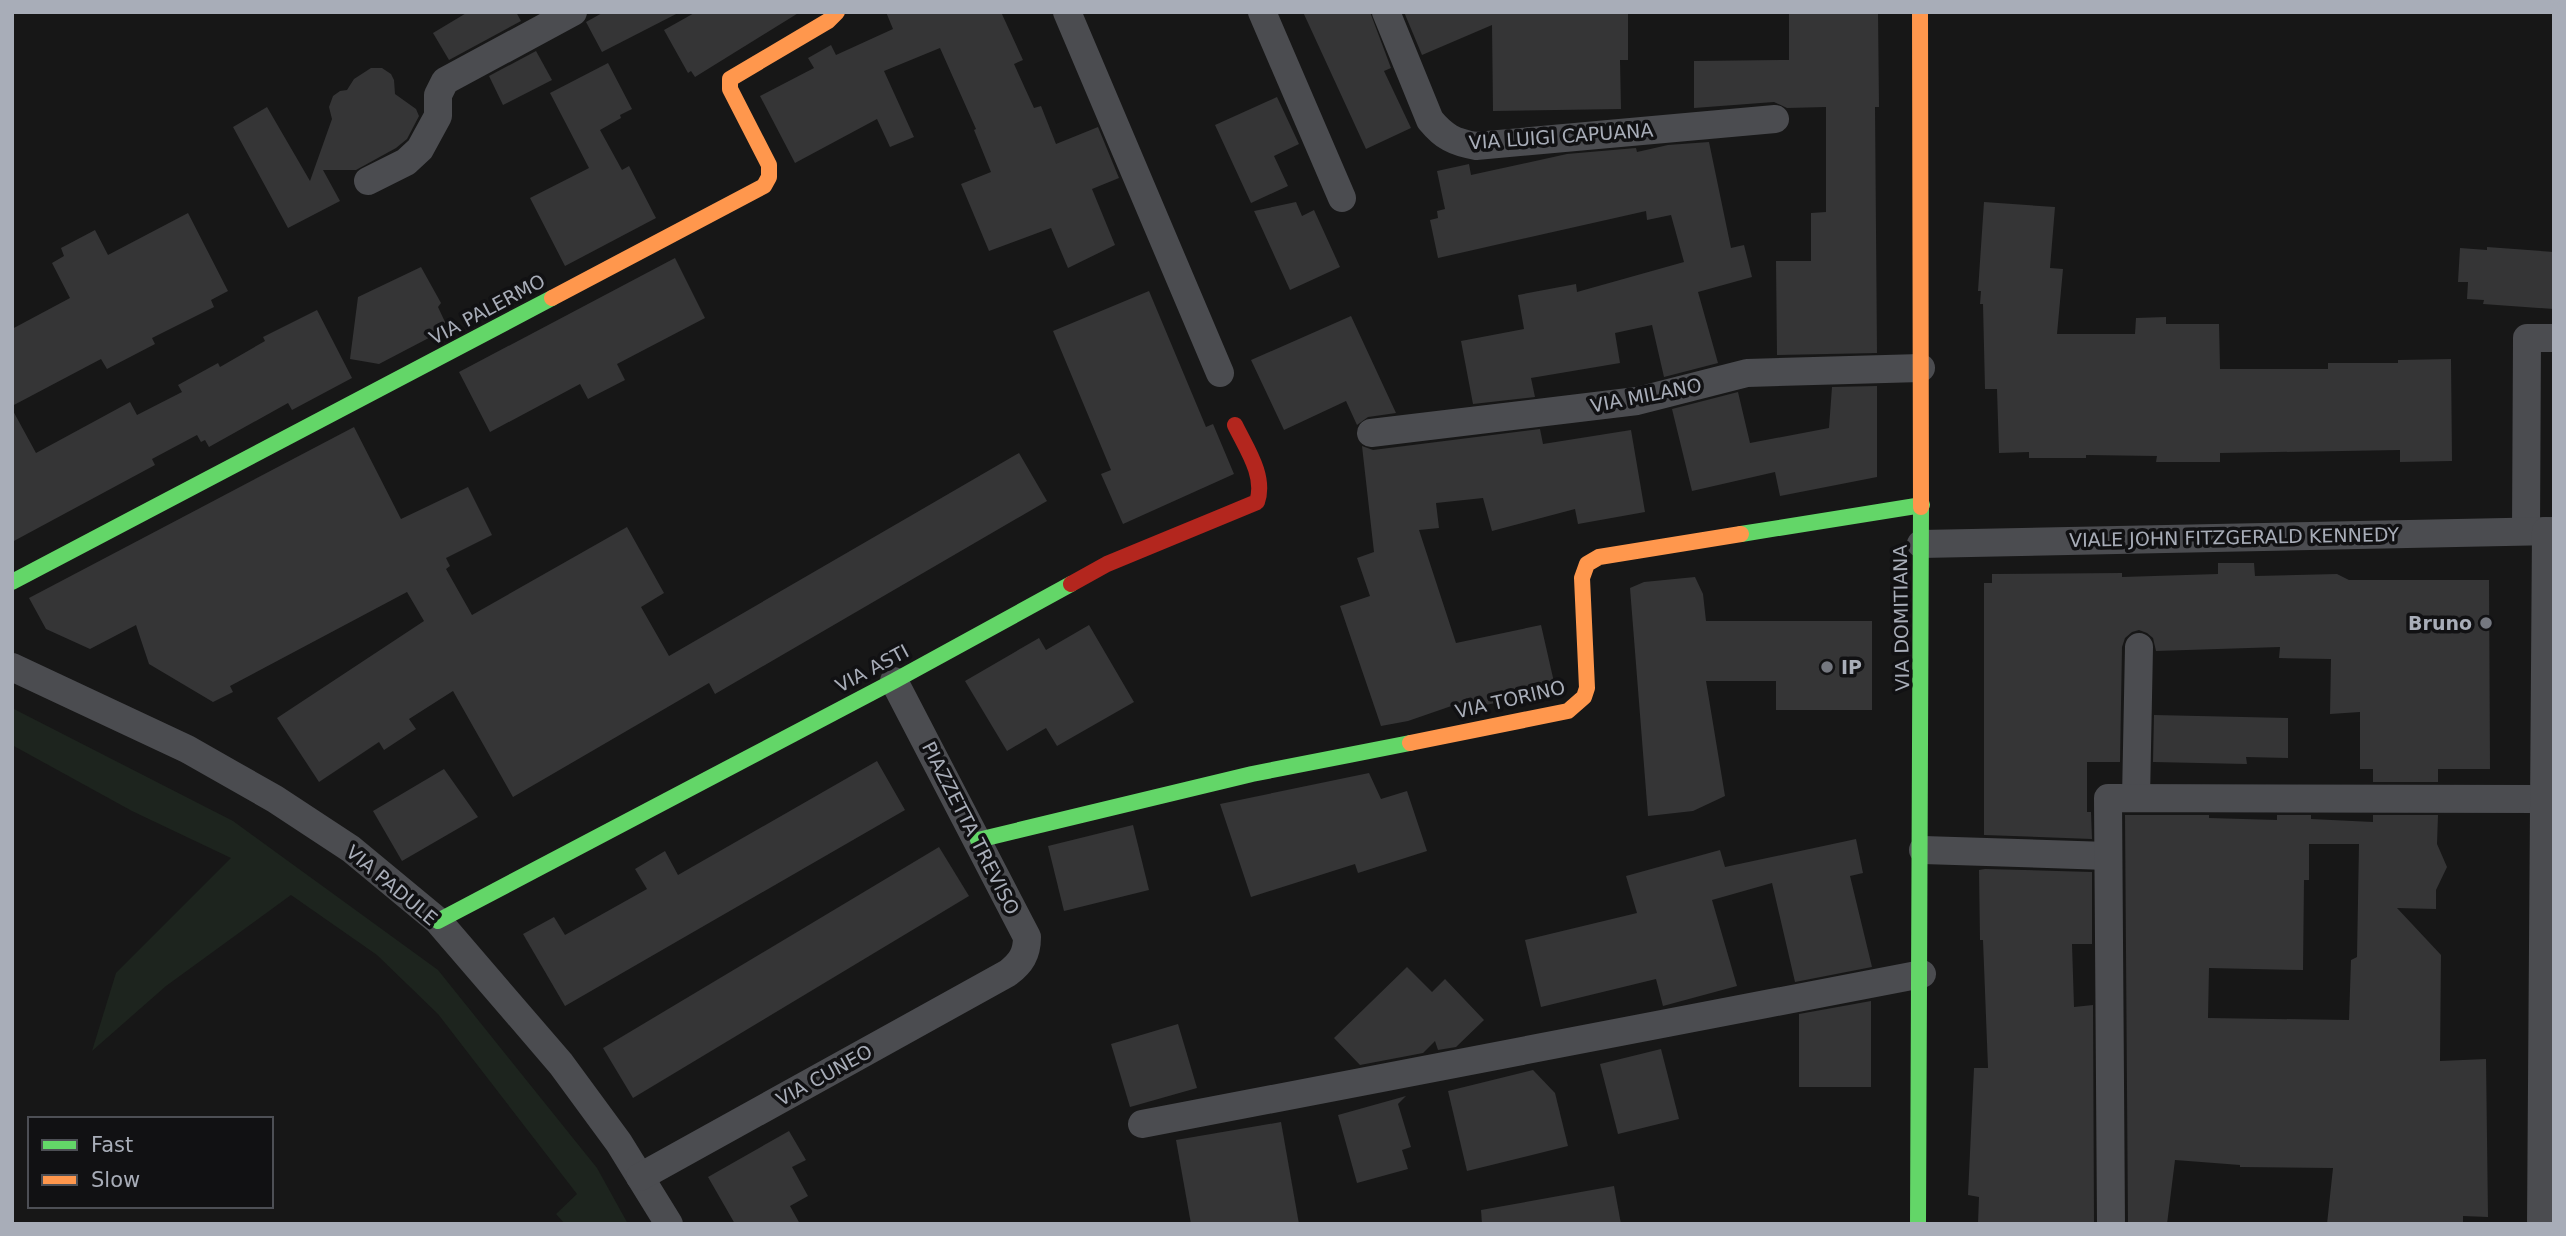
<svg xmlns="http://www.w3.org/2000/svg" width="2566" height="1236" font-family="'DejaVu Sans',sans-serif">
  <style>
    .grass { fill: #1d241e }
    .building { fill: #353536; fill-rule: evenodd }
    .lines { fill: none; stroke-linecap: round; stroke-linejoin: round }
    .street { stroke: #4b4c50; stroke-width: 28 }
    .fast { stroke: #63d668; stroke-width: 16 }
    .slow { stroke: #ff974d; stroke-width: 16 }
    .jam { stroke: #b3261e; stroke-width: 16 }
    .poi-dot { fill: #757880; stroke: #111113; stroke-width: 2.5 }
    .labels { text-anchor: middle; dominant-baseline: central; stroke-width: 7; stroke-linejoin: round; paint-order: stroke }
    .street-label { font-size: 19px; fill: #a8adb8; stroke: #111113 }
    .poi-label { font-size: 19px; font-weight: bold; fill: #a8adb8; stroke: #111113; text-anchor: end }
  </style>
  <rect width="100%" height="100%" fill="#171717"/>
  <polygon class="grass" points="12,708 233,821 438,970 597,1168 628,1224 565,1224 556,1214 577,1194 438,1014 377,955 291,895 166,986 92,1051 116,973 231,858 132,811 12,745"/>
  <g class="building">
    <polygon points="468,12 516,12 521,21 449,60 433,33"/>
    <polygon points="604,12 680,12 602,52 586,22"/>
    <polygon points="696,12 800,12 695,77 691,71 688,73 664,30"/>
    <polygon points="886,12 1001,12 1023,60 1014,64 1034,108 1041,106 1056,144 1098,127 1119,178 1092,189 1115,245 1068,268 1051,228 989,251 961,184 991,172 974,130 976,129 940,48 884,71 914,137 890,147 877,119 795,163 760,96 814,68 808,58 831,45 836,55 893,29"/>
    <polygon points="1303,12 1370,12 1391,68 1384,71 1411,128 1366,149"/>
    <polygon points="1404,12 1628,13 1628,60 1620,60 1621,109 1493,111 1492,25 1422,55"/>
    <polygon points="1789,12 1878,12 1879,107 1875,107 1877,353 1777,355 1776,261 1811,261 1811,213 1826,212 1826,107 1787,108 1774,102 1694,108 1694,61 1789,60"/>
    <polygon points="536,51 552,80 503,105 489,76"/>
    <polygon points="608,63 632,109 620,115 621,118 600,130 622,170 629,166 656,218 565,266 530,198 589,168 550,93"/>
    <polygon points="371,68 382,68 391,74 394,80 395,94 416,109 419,116 407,139 396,148 356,170 323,170 340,201 288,228 233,127 267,107 310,181 332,119 329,107 333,96 340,91 347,90 354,79"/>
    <polygon points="1277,97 1299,144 1274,156 1288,186 1251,203 1215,125"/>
    <polygon points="1709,142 1731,248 1744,245 1752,277 1698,292 1718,363 1664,377 1652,325 1615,333 1620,363 1531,378 1535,397 1473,404 1461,341 1524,329 1518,295 1576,284 1577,292 1684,262 1671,215 1647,220 1646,211 1438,258 1430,220 1438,218 1437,211 1445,209 1437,171 1469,164 1471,175 1567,154 1636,148 1637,152 1668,145"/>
    <polygon points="1296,202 1302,216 1314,210 1340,267 1290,290 1254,211"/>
    <polygon points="1984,202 2055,207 2050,268 2063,269 2057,334 2135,334 2136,318 2166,317 2166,324 2219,324 2220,369 2328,369 2328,363 2398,363 2398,360 2451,359 2452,461 2400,462 2400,450 2220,453 2220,462 2156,462 2157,456 2086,455 2086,458 2029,458 2029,452 1999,453 1997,389 1985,389 1983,304 1980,304 1981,291 1978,291"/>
    <polygon points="188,213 228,291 211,300 214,307 152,338 155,344 107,369 101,359 12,406 12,329 70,298 52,263 64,256 61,248 95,230 108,255"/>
    <polygon points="2487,247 2554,252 2554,309 2483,304 2484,300 2467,299 2468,282 2458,282 2460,248 2487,250"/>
    <polygon points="675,258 705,318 617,364 625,380 588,399 580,384 490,432 459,372"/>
    <polygon points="421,267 441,303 438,307 445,322 444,330 379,364 350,359 358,297"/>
    <polygon points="1149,291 1206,427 1213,424 1234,474 1123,524 1101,474 1111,470 1053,331"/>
    <polygon points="317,310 352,378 292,410 288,403 209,447 205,440 201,442 197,435 152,459 155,465 12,542 12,409 36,453 130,402 137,415 182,392 178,385 218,363 220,367 265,341 263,337"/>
    <polygon points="1351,316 1396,413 1368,417 1357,425 1346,401 1284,430 1251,360"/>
    <polygon points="1877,386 1877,477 1780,496 1775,472 1692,491 1672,409 1738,392 1750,443 1829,428 1832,387"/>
    <polygon points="354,427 401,519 468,487 492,535 446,558 450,566 446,569 472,615 627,527 664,593 641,607 669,656 1019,453 1047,501 715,694 709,683 513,797 453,691 409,719 416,729 384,750 379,742 319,782 277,718 424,621 407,592 230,686 233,692 213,702 149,664 136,625 90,649 46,629 29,598"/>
    <polygon points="1540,429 1543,444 1631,430 1645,512 1578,524 1575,509 1492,531 1483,498 1436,503 1439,528 1419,530 1456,643 1541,625 1556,691 1465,709 1463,702 1408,721 1381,726 1340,606 1370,596 1357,558 1374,552 1362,446 1373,450"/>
    <polygon points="2218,563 2254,563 2255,576 2337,574 2349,580 2489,580 2490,769 2438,769 2438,782 2373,782 2373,769 2360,769 2360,712 2330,714 2331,659 2279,658 2280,647 2156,651 2153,638 2147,633 2139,630 2132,632 2125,638 2122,647 2120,762 2087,762 2087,812 2091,812 2092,839 1984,835 1984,583 1992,583 1992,574 2122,573 2122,577 2218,574"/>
    <polygon points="1695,577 1703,594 1706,621 1872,621 1872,710 1776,710 1776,681 1706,681 1725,796 1693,811 1648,816 1630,588 1644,582"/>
    <polygon points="1089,625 1134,702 1057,746 1046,728 1007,751 965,681 1039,638 1046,650"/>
    <polygon points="2154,715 2288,718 2288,758 2246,757 2247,764 2153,762"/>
    <polygon points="877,761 905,810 565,1006 523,934 554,917 565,935 647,889 635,869 665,851 678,875"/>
    <polygon points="444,769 478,817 402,861 373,811"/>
    <polygon points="1369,773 1381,799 1407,791 1427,851 1358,873 1355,864 1251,897 1220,804"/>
    <path d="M2125,815H2209V818L2277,820V815H2311V819L2373,822V815H2438L2437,844L2447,867L2436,890V909L2397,908L2441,955L2440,1061L2486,1059L2488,1217L2463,1216V1224H2327L2333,1168L2240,1167V1165L2175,1160L2167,1224H2128ZM2309,844H2359L2357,957L2351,960L2349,1020L2208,1018L2209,968L2303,970L2304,880H2309Z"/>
    <polygon points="1133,825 1149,890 1064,911 1048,846"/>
    <polygon points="1856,839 1863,873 1850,876 1872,967 1795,982 1772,883 1712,900 1737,986 1663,1006 1656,979 1541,1007 1525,940 1637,913 1626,876 1720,850 1725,867"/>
    <polygon points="939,847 969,896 633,1098 603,1048"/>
    <polygon points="1985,869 2092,872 2092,944 2072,944 2074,1007 2093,1005 2094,1224 1978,1224 1979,1197 1968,1195 1974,1068 1988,1068 1983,940 1980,940 1979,870"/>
    <polygon points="1407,967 1432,992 1445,979 1484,1020 1456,1047 1438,1050 1435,1041 1423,1053 1360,1065 1334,1038"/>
    <polygon points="1871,1001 1871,1087 1799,1087 1799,1014"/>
    <polygon points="1178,1024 1197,1088 1130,1107 1111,1044"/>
    <polygon points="1661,1049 1679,1119 1618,1134 1600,1064"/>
    <polygon points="1533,1070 1555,1093 1568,1146 1467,1171 1448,1091"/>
    <polygon points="1406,1096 1398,1104 1411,1147 1402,1150 1408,1169 1357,1183 1338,1115"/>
    <polygon points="1281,1122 1299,1224 1191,1224 1176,1140"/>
    <polygon points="789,1131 806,1160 792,1167 808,1196 790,1206 800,1224 735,1224 708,1177"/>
    <polygon points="1614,1186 1621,1224 1482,1224 1481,1210"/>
  </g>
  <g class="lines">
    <g class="street">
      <polyline points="1067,12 1220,373"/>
      <polyline points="1262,12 1342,198"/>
      <path d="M1386,12L1430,120C1444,137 1454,142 1476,146L1775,119"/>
      <polyline points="368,181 406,162 420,149 438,116 438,95 445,81 573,12"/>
      <polyline points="1371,433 1637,401 1747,373 1921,368"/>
      <polyline points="2526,531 2527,338 2554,338"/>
      <polyline points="1921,544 2554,531"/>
      <polyline points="12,667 187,749 275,799 351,849 438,921 561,1064 619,1143 669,1224"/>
      <polyline points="2136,798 2139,647"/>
      <polyline points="1923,850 2108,856"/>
      <polyline points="1142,1124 1922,974"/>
      <path d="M640,1177L1008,973C1021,963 1027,954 1027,937L894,681"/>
      <polyline points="2111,1224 2108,798 2544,799"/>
      <polyline points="2541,1224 2546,531"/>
    </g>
    <g class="fast">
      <polyline points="1741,534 1922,505"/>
      <polyline points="12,582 552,298"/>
      <polyline points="978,840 1252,774 1410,743"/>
      <polyline points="438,921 894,681 1071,584"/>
      <polyline points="1918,1224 1921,507"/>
    </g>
    <g class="slow">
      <polyline points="1920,12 1921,507"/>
      <polyline points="552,298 764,186 769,177 769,165 730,89 730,79 828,21 837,12"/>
      <polyline points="1410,743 1568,711 1584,697 1587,688 1582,578 1587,564 1599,557 1741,534"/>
    </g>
    <path class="jam" d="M1071,584L1107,564L1257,502C1266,476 1246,448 1235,425"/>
  </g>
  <g class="poi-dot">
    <circle cx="2486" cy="623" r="7"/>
    <circle cx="1827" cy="667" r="7"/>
  </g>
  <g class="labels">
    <g class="street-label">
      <text transform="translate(1561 136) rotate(-4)">VIA LUIGI CAPUANA</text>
      <text transform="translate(487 309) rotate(-28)">VIA PALERMO</text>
      <text transform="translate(1646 395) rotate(-11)">VIA MILANO</text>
      <text transform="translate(2234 537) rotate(-1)">VIALE JOHN FITZGERALD KENNEDY</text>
      <text transform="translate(1901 618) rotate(-91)">VIA DOMITIANA</text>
      <text transform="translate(872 668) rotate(-28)">VIA ASTI</text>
      <text transform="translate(1510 699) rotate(-13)">VIA TORINO</text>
      <text transform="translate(971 828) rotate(63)">PIAZZETTA TREVISO</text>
      <text transform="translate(392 885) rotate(40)">VIA PADULE</text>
      <text transform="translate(824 1075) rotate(-29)">VIA CUNEO</text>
    </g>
    <g class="poi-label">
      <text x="2472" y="623">Bruno</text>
      <text x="1841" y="667" text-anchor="start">IP</text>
    </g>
  </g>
  <rect width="2566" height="1236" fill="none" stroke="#a8adb8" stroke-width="28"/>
  <rect x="28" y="1117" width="245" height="91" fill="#111113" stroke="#4d4f55" stroke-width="2"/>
  <rect x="42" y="1140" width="35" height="10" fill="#63d668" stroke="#4d4f55" stroke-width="2"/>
  <text x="91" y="1152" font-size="21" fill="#a8adb8">Fast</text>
  <rect x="42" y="1175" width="35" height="10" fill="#ff974d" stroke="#4d4f55" stroke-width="2"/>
  <text x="91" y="1187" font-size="21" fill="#a8adb8">Slow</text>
</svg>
